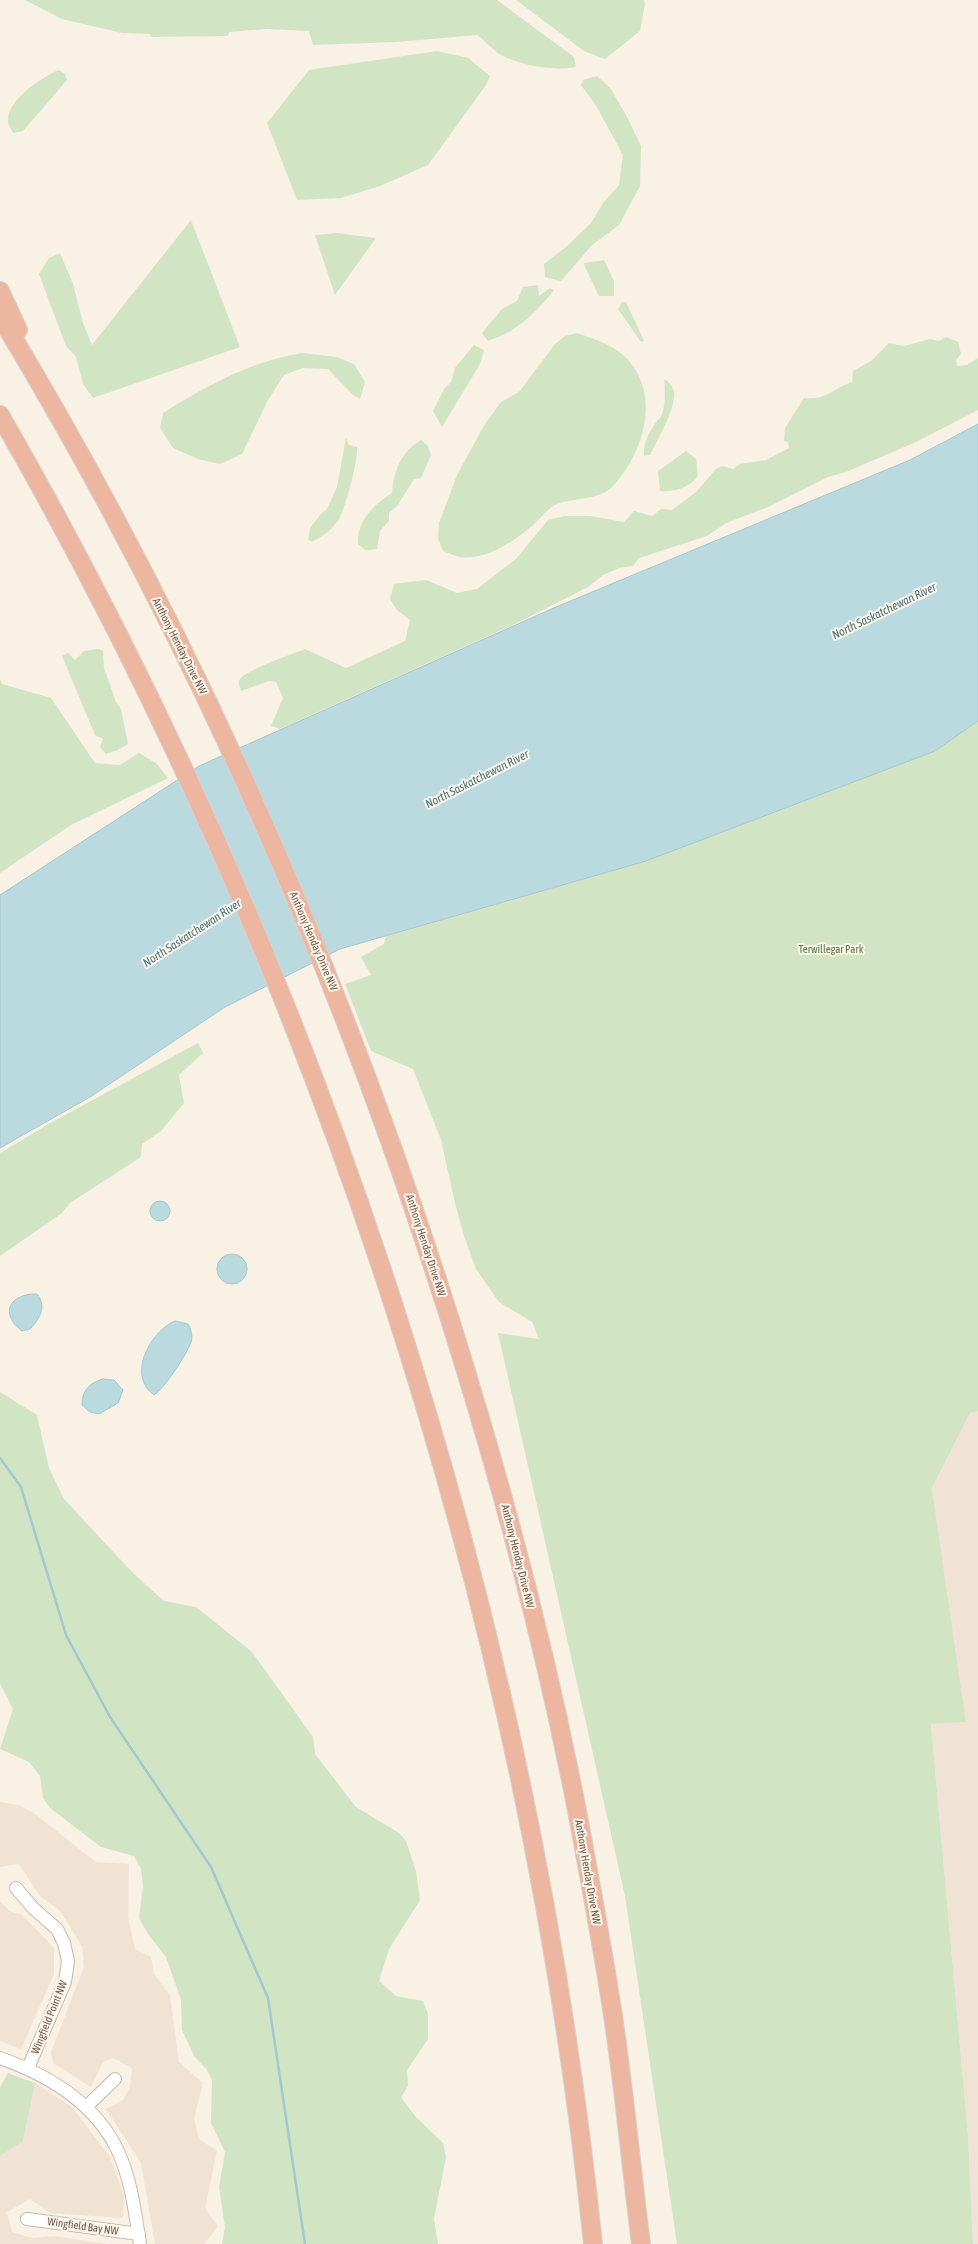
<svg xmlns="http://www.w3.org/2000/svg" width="978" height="2244" font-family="'Asap Condensed',sans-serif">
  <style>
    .residential { fill: #f0e3d3 }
    .green { fill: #d1e5c4 }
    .water { fill: #bbdae0; stroke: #a2c8d0 }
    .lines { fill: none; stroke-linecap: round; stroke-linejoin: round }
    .stream { stroke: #a2c8d0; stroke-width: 2.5 }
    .minor-casing { stroke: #c8b9ac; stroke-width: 14 }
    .highway-casing { stroke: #d6d1cd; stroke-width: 20 }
    .minor { stroke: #fff; stroke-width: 12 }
    .highway { stroke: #ecb6a1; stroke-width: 18 }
    .labels { text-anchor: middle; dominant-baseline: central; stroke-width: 4; stroke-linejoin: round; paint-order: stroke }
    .street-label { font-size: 11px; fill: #6e594d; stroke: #fcf5e9 }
    .park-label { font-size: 11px; fill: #567849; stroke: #fcf5e9 }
    .water-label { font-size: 12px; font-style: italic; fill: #49757f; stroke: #fcf5e9 }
  </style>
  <rect width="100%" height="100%" fill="#f9f1e4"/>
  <g class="residential">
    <polygon points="978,1411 978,2244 973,2244 968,2135 931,1724 966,1722 932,1488 970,1413"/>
    <polygon points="0,1802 19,1805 36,1815 96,1862 129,1864 128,1917 135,1949 151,1957 154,1974 170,1996 179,2062 203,2083 194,2118 199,2139 217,2151 205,2208 218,2226 204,2244 155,2244 141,2163 106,2109 123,2100 130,2087 132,2068 113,2058 103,2062 91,2087 53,2063 51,2052 84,1967 82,1946 60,1911 40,1896 19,1864 0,1867"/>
    <polygon points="0,1901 9,1911 22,1915 54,1948 54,1974 21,2049 0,2041"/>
    <polygon points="35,2083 72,2107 110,2157 124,2196 123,2218 50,2213 30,2199 7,2212 12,2232 32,2238 54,2236 107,2244 0,2244 0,2156 23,2140"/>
  </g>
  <g class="green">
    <path d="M25,0H497L574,57L576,67C556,72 519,65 501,55C493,50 485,41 478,35L396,42L313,45L309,31L267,29L229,32L228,36L151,37L149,34L122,33L62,19Z"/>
    <polygon points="516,0 644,0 645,4 640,31 605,59 584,51"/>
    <polygon points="437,51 468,58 490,76 486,85 428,165 380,186 341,198 297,200 267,123 309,70"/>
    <path d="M59,70L65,74L67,80L23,131L13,133C12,130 8,125 8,121C7,100 42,77 59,70Z"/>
    <polygon points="597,76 611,89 627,117 641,146 640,186 619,225 592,245 561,281 545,277 544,264 567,246 591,223 603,203 619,185 623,155 595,104 581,85 583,80"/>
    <polygon points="191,220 240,347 93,398 83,384 76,357 66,346 39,274 49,258 60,253 73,284 83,323 92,345"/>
    <polygon points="337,233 376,238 335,295 315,235"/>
    <polygon points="604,260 614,281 614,296 599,296 585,267 584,263"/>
    <path d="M538,285L539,296L550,288L554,290C536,313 516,332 488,341L482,333L502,309L517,301L523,287Z"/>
    <polygon points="622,302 626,302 644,341 641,342 618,309"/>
    <path d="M577,333C596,340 616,345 630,362C660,398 643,454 613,486C598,502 572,496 553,506C546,511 540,519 533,525C514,541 487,561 460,557C455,556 449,553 443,551L438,539L439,523L457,475L485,424L501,402L519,392L555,344L565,336Z"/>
    <path d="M946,337L958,342L961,354L956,360L957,366L967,365L978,358V410L916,442L846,472L828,477L768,507L726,523L707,536L639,558L633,566L619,568L603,575L588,587L511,626L280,729L271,726L283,698L276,682L269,681L241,691C240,687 237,683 240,679C246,670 292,654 305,649L346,668L405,641L410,620L397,610L390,599L394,584L426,580L457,593L477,589L516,559L548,520L564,516H590L624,522L634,511L652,516L661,509L672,510L696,492L716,469L722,466L733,469L740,464L766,460L789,448L788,442L784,441L785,428L804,398C825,401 834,388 852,382L853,371L871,361L889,343L904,346L930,339L939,341Z"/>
    <polygon points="474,345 484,350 480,364 442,427 433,411 444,389 451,382 455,368"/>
    <path d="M302,353L337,357L354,364L365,382L360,399L352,394L328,369L303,368L284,375L268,400L242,454L220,464L198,459L173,448L160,428L163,413C206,386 252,361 302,353Z"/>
    <path d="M664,379C669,382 672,385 674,391C677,406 657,441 650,455L644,456C643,445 648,433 655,424C656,421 660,419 661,417C666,405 665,391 664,379Z"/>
    <path d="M346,438L349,445L357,447C358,461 345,511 337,522C330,531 322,537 312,542L308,540L310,528L322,513L327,509L337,487Z"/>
    <path d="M421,440L428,446L431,455L421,478L414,479L397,506L389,513V521L380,531L377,549L365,550L358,544C356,522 374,504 392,493C394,470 401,452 421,440Z"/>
    <path d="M686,451L696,459L698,476C689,488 674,492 660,491L658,471Z"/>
    <polygon points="97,649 103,650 104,668 116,702 121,709 128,744 118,750 106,754 100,747 103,739 95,735 62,656 68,653 75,660 84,651"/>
    <polygon points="0,679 2,684 51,698 95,763 120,765 139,753 157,764 168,778 71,825 0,873"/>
    <polygon points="978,721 978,1411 970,1413 932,1488 966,1722 931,1724 968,2135 973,2244 677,2244 625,1896 498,1333 539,1339 532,1322 499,1302 476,1269 464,1236 455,1203 441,1140 413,1069 371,1051 345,984 371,975 361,957 384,944 386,936 646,861 935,751"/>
    <polygon points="198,1043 203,1053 179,1075 184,1103 161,1131 142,1144 141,1157 70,1203 62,1213 0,1256 0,1153 54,1121"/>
    <polygon points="0,1392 37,1415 49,1468 64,1499 134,1574 164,1601 196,1607 252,1652 313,1737 315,1754 356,1807 399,1833 406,1841 416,1871 420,1900 389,1949 379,1981 396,1996 423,2001 428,2014 428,2039 407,2070 408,2086 401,2097 415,2116 443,2143 446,2157 434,2219 438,2244 222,2244 225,2227 219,2187 225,2152 211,2123 212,2080 207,2070 194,2056 182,2030 181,2000 166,1957 148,1934 139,1918 143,1886 141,1869 134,1856 101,1847 50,1808 43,1798 40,1776 29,1762 0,1749 13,1709 0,1684"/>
    <polygon points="8,2073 35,2083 23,2141 0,2156 0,2087"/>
  </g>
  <g class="water">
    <polygon points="978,424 978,721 935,751 646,861 340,949 225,1007 90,1097 0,1148 0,895 199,766 556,607 910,460"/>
    <circle cx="160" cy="1211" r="10"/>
    <circle cx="232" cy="1269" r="15"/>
    <path d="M32,1294H37C47,1307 40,1318 30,1329L22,1331C2,1316 6,1297 32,1294Z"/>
    <path d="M175,1321L188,1324C191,1329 193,1336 191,1342C187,1354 164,1389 154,1395C126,1375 151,1331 175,1321Z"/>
    <path d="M102,1379L114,1380L123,1390L118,1403L99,1414L90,1412L82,1405C82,1390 89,1384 102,1379Z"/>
  </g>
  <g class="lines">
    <polyline class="stream" points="0,1458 21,1487 66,1635 110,1717 211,1867 268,1998 305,2244"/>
    <g class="minor-casing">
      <g id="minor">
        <polyline points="16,1888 34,1909 57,1929 64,1943 68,1961 65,1982 28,2068"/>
        <path d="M0,2058C48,2075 94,2102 117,2149C131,2178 135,2212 140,2244"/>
        <polyline points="86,2107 115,2079"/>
        <polyline points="27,2219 139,2234"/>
      </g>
    </g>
    <g class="highway-casing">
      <g id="highway">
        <polyline points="0,291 18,330"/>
        <path d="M0,316C199,645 353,1000 465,1368C510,1515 549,1665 578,1816C590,1880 602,1945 612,2009C624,2087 631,2166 641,2244"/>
        <path d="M0,415C319,970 527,1606 593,2244"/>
      </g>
    </g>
    <use href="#minor" class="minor"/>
    <use href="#highway" class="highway"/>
  </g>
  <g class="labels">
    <g class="street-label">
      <text transform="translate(180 646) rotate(63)">Anthony Henday Drive NW</text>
      <text transform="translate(314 941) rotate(67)">Anthony Henday Drive NW</text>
      <text transform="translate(426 1245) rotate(72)">Anthony Henday Drive NW</text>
      <text transform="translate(518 1556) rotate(76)">Anthony Henday Drive NW</text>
      <text transform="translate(588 1872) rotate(80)">Anthony Henday Drive NW</text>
      <text transform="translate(49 2017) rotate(-68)">Wingfield Point NW</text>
      <text transform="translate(83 2226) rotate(8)">Wingfield Bay NW</text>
    </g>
    <g class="park-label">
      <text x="831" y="949">Terwillegar Park</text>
    </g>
    <g class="water-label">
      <text transform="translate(884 611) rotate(-26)">North Saskatchewan River</text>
      <text transform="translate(477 779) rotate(-27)">North Saskatchewan River</text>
      <text transform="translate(192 933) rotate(-33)">North Saskatchewan River</text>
    </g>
  </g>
</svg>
